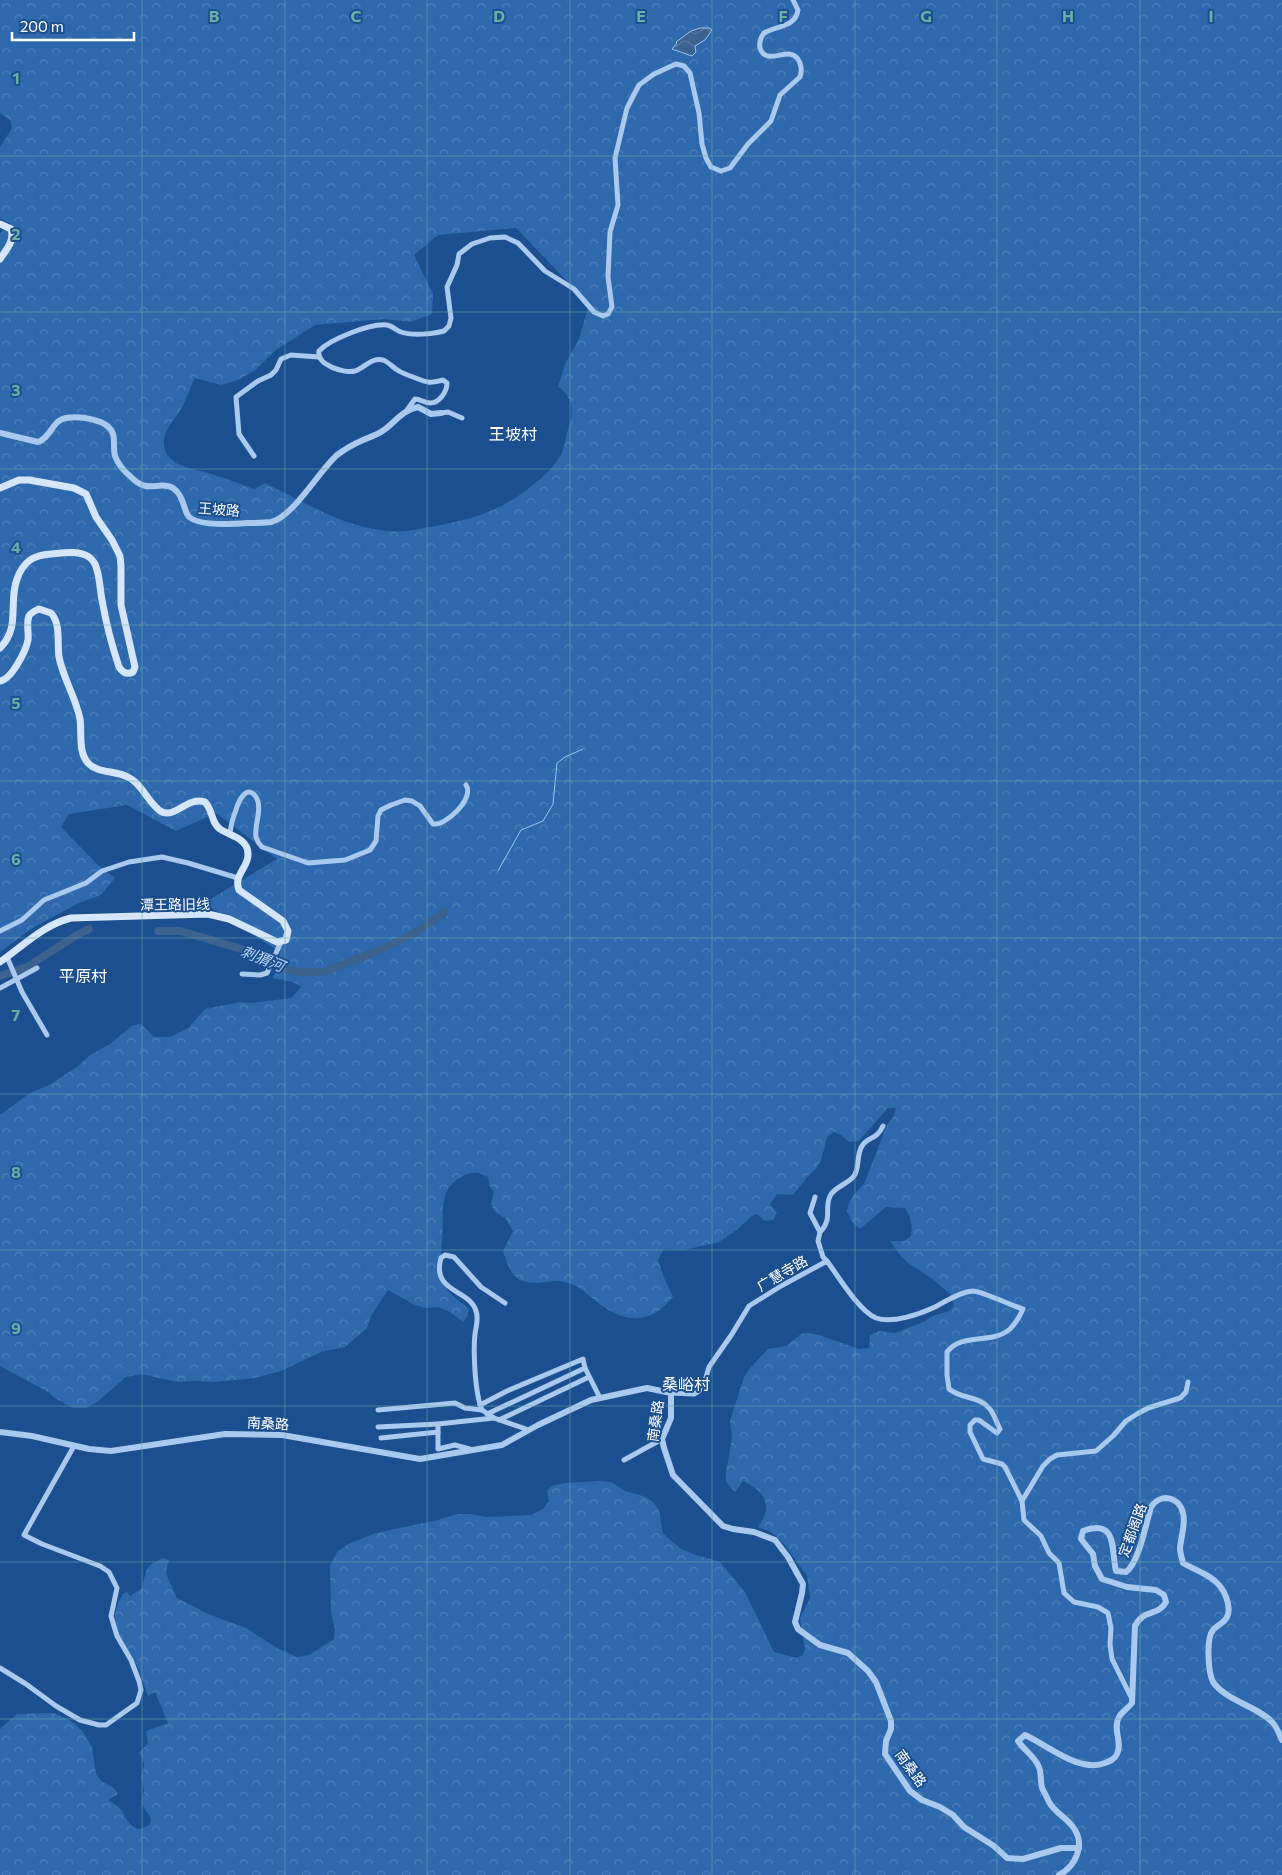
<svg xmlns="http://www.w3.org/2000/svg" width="1282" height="1875" font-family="Commissioner,'Noto Sans SC',sans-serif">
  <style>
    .forest { fill: url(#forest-crowns); fill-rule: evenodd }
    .water { fill: url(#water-waves); stroke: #9cc4f0 }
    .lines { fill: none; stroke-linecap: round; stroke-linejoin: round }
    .stream { stroke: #9cc4f0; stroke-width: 1 }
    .river { stroke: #3c6290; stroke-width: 8 }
    .minor { stroke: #a9c9ee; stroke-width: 5 }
    .tertiary { stroke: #a9c9ee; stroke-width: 6 }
    .secondary { stroke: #d6e6fa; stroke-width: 7 }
    .grid { fill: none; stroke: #6fada8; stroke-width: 1; stroke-opacity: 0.55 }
    .labels { text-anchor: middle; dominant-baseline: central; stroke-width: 4; stroke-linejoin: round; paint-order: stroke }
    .street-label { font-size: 14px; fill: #fff; stroke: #1b4f8f }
    .water-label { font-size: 15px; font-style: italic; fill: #b5d3f5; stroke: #1b4f8f }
    .quarter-label { font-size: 16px; fill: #fff; stroke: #1b4f8f }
    .grid-label { font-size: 16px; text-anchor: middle; font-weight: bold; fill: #6fada8; stroke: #1b4f8f; stroke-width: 4; stroke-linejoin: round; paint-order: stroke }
  </style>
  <defs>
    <pattern id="forest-crowns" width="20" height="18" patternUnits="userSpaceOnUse" patternTransform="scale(1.25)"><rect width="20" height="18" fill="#2e69ad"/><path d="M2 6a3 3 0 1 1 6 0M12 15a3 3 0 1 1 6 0" fill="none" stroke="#4d80b9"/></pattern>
    <pattern id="water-waves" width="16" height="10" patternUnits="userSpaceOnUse" patternTransform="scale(1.25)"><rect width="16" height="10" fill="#3c6290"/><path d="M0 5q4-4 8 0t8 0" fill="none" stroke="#597aa1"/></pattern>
  </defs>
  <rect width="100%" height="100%" fill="#1b4f8f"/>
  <path class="forest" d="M0,0H1282V1875H0V1729L17,1714L53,1713L66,1718L75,1724L83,1732L92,1747L96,1774L101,1781L114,1788L118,1794L108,1800C114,1803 120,1807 123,1813C130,1825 135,1835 150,1824L151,1818L144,1808L141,1802L144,1791L141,1778C144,1764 147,1766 139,1753L148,1743L146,1731L168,1723L155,1692L148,1696C144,1686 142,1675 137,1666C123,1639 104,1625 123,1594L127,1592L130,1596L142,1588L146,1571L150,1565L163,1558L169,1560L166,1571L167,1576L177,1598L208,1614L246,1628L277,1648L297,1657L309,1655L334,1639L335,1629L331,1613L330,1566L337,1552L348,1544L376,1533L438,1520L457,1514H470L487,1517L531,1515L543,1509L549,1501L547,1491L552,1486L565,1483L600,1481L611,1482L625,1491L643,1496L652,1501L659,1510L663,1533L669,1539L680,1548L693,1554L720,1562L745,1592L774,1652L796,1658L803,1655L805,1649L800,1618L810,1598L807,1576L784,1544L771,1532L758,1527C774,1506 765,1491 743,1481L735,1492L726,1482V1473L732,1437L730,1421L744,1377L751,1367L768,1349L786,1346L801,1334L806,1333L819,1335L859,1349L869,1348L870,1335L879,1331L895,1333L924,1322L932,1316L949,1311L954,1306L950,1294L931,1278L908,1263L899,1254L890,1241H904L911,1236C913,1225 911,1218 905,1208L886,1207L860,1229L853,1223L847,1212L849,1203L854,1194L864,1184L887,1125L894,1116L896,1108H888L859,1141L849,1142L841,1135L834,1132L827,1137L821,1161L815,1170L808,1176L793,1195L777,1194L770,1204L777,1213L773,1220L765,1221L757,1214L752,1216L738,1229L719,1242L684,1250L664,1249L658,1260L664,1278L673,1297C650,1325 625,1324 597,1302C588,1295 580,1286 568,1283C561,1280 554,1281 546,1282C516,1286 511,1276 503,1251L513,1231L505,1218L495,1212L491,1204L494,1192L489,1185L488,1177C479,1172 473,1171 463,1176C436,1189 445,1216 442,1240C441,1252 438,1274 444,1285C450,1295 461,1302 469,1309L467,1317L463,1322L450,1312L438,1307L425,1308L413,1304L388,1290L371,1316L367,1328L345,1347L321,1352L281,1371L255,1378L215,1382L195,1381L178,1382L141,1374L126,1377L97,1402L86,1408H73L55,1398L48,1392L0,1366V1115L30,1093L49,1085L77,1067L90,1055L110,1044L133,1025L141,1024L154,1037H170L188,1028L205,1009L240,1002L252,1003L291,998L301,987L293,982L273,978L280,952L204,903L277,859L216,813L176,831L127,805L69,814L61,827L98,865L115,878L101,895L79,903L34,927L0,952V233L11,224L0,218V147L12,128L10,120L0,113ZM516,228L589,304L579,339L566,362L558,386C575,400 574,412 567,433C565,441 564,451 559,458C554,466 546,474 539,480C503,511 475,519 430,527C421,528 412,531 403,531C354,534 308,504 265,483L254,489C241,484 228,479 215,475C197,469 161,468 164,439C166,428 175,419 181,409C186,400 190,388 195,378L221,385L238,380L254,371L276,350L315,325L384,319L411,322L432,314L433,294L414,255L438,235Z"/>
  <polygon class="water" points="700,28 709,28 712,30 705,40 695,46 696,52 692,56 672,49 677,43 676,42 691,31"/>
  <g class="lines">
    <polyline class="stream" points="498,871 521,830 543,821 553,804 557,763 565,757 583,749"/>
    <g class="river">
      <polyline points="158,931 180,931 218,942 251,952 282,969 299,972 324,972 384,948 415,933 445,912"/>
      <polyline points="0,976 27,967 77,935 89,929"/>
    </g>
    <g class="minor">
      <path d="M407,410L415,399C420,399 425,403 430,403C440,403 447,391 447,383L443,380C439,381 433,383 428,382C425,382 402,373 399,371C393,368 389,362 383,360C372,357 364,368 355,371C345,374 316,365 319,351C330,339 371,323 387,325C392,326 396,330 401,332C412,336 433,334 444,331L449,326L451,318L447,287L457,265L459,254L472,244L490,238L505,237L518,243L545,271L574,289L594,312L603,316L608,314L612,307L608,277L610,232L618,205L615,158L627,108L639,85L654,74L676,64L684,66L690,73L699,113L702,144L706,158L711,167L721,171L730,168L748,144L771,121L780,95L800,77C803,68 800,55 789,54C780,53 765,63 760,48C759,43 761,37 764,33C777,25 795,28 798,10L793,0"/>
      <polyline points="441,413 448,412 462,418"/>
      <polyline points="254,456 239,434 236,397 258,381 271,375 276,370 281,359 291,355 319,357"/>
      <path d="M230,833C231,825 233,817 236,810C238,802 247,783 256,797C263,808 254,825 256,837C257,841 259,844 262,847L308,863L345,860L370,850L376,841L378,816L381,810L391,805L405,800L412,801L420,806L433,824C446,826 475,798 466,785"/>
      <polyline points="0,931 22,920 44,900 86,883 102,871 129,862 162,857 188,863 238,878"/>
      <polyline points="7,957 22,992 47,1035"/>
      <polyline points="242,974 260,975 267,973 280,944"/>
      <polyline points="0,988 37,968"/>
      <polyline points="815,1197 810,1213 820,1232 818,1241 823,1257 827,1261"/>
      <path d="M820,1232C833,1219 824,1209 830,1196C834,1187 848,1184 854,1176C860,1168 856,1155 862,1146C868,1136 876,1141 883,1126"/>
      <path d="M505,1303L481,1287L454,1257L445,1255L441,1258C431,1293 470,1289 476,1311C479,1319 476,1326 475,1334C473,1352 475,1394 482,1410L494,1418L529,1430"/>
      <path d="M671,1393L694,1394L699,1391L704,1384L709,1367L732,1334L749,1306L781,1286L827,1261C838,1276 859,1311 876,1318C892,1324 920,1314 935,1307C946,1301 960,1292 973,1291C981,1291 1013,1306 1023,1309C1020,1316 1016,1323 1010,1329C992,1345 962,1332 947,1352V1375L949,1389C961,1399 979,1396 989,1408C994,1413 996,1422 1000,1429L997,1433L979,1420H975L970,1425V1432L983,1459L1002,1464L1005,1467L1022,1501L1043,1466L1050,1459L1057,1455L1096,1451L1113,1436L1126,1421L1137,1414L1148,1408L1180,1398L1186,1392L1188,1382"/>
      <polyline points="480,1405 507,1391 583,1359 585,1368 600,1398"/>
      <polyline points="378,1410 455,1403 465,1408 482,1410"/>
      <polyline points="487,1414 585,1368"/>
      <polyline points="499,1420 589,1377"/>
      <polyline points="378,1427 438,1424"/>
      <polyline points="381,1438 438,1432"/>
      <polyline points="473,1450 455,1445 438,1449 438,1424 494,1418"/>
      <polyline points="624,1460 662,1439"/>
      <polyline points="1022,1501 1024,1520 1041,1536 1049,1553 1059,1563 1064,1593 1074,1602 1098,1607 1108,1613 1111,1628 1110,1644 1112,1659 1131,1697"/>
      <polyline points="0,1668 26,1684 56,1706 80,1720 99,1725 106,1725 137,1703 141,1690 139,1681 131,1660 117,1636 111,1616 117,1588 109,1572 100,1566 42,1544 24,1535 74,1446"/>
    </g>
    <g class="tertiary">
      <path d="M0,433L38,442C51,438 52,420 66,418C79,416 109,419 113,434C115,441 113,449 115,456C118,464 125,472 131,477C148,495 159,480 173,488C182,494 183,505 187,514C193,527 235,524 248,523C255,523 264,523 271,522C293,517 319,471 337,455C345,449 354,444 363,440C370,437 377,435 384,430C395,422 403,410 418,407L431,414L441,413"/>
      <polyline points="0,1432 32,1436 89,1449 111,1451 225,1434 282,1435 420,1459 502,1445 538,1425 591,1400 647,1388 671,1393 671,1418 662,1439 664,1448 673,1475 723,1526 733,1529 754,1532 775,1540 788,1557 803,1584 802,1593 795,1622 798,1629 820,1645 848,1653 868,1671 876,1682 891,1721 891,1729 886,1741 885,1754 910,1791 922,1800 940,1807 953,1815 964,1827 994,1846 1007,1858 1023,1859 1061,1848 1079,1848"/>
      <path d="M1059,1875C1076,1866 1086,1844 1073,1827C1066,1817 1055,1813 1049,1802C1047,1797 1044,1792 1042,1788C1040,1780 1042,1772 1038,1765C1034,1756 1024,1750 1018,1741L1025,1735C1049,1746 1079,1773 1105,1763C1110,1761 1115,1759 1117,1754C1123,1743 1112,1728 1119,1717C1122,1712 1128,1708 1132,1703L1135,1626C1144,1608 1158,1617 1166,1602L1164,1595L1156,1590L1127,1587L1102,1579L1095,1566L1093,1554L1081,1539L1083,1531C1118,1518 1111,1550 1116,1571L1126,1572C1139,1563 1146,1523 1151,1507C1160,1493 1179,1496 1183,1513C1186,1524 1181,1536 1180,1548C1180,1553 1182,1558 1183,1563C1195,1570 1211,1575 1219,1585C1226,1593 1233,1611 1225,1620C1222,1624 1216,1626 1213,1630C1206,1638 1208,1672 1213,1682C1225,1700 1261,1708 1273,1723C1277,1727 1279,1734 1282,1740"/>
    </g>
    <g class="secondary">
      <path d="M0,224L11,229C15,241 6,250 0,259"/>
      <path d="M0,488L19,480H29L74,488L86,494L96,517L112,540L120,556L121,566V605L135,667L133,672C127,675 123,673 119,667C112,646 106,623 102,600C100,590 100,580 97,570C96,565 93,560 89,557C78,550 63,553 51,554C33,555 23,562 17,579C8,603 21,627 0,648"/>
      <path d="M0,681C11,680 26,651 28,640C29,633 26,623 29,616C31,612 35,611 39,609L51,613C61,624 57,643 59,657C63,678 76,698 80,719C82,733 78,752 88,763C99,775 120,769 134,781C144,789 151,806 162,812C176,818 188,796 205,802C213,810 211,823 220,829C230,836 248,838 248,854C249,867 233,875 239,890L283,921L288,931L286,940L277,942L229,919L208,914L71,918C43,925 23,946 0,962"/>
    </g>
  </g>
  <path class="grid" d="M142,0V1875M285,0V1875M427,0V1875M570,0V1875M712,0V1875M855,0V1875M997,0V1875M1140,0V1875M0,156H1282M0,312H1282M0,469H1282M0,625H1282M0,781H1282M0,938H1282M0,1094H1282M0,1250H1282M0,1406H1282M0,1562H1282M0,1719H1282"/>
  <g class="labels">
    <g class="street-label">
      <text transform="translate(219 509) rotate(4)">王坡路</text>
      <text transform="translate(175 904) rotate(-1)">潭王路旧线</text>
      <text transform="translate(782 1273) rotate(-30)">广慧寺路</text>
      <text transform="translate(655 1421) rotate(-82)">南桑路</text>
      <text transform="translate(268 1423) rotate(3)">南桑路</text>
      <text transform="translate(1132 1530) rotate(-70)">定都阁路</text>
      <text transform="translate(911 1768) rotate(54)">南桑路</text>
    </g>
    <g class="water-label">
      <text transform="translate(263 958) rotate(22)">刺猬河</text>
    </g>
    <g class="quarter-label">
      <text x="513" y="433">王坡村</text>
      <text x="83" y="975">平原村</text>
      <text x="686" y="1383">桑峪村</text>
    </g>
  </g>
  <g class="grid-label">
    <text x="214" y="22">B</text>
    <text x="356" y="22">C</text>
    <text x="499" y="22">D</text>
    <text x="641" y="22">E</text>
    <text x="783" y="22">F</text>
    <text x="926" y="22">G</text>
    <text x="1068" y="22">H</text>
    <text x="1211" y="22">I</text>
    <text x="16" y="84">1</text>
    <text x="16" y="240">2</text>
    <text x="16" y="396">3</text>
    <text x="16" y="553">4</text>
    <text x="16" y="709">5</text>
    <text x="16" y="865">6</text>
    <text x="16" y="1021">7</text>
    <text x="16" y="1178">8</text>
    <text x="16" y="1334">9</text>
  </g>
  <path d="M12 32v8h122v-8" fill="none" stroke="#ffffff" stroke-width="2.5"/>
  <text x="20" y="32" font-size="15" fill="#ffffff" stroke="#1b4f8f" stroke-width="4" paint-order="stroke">200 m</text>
</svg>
